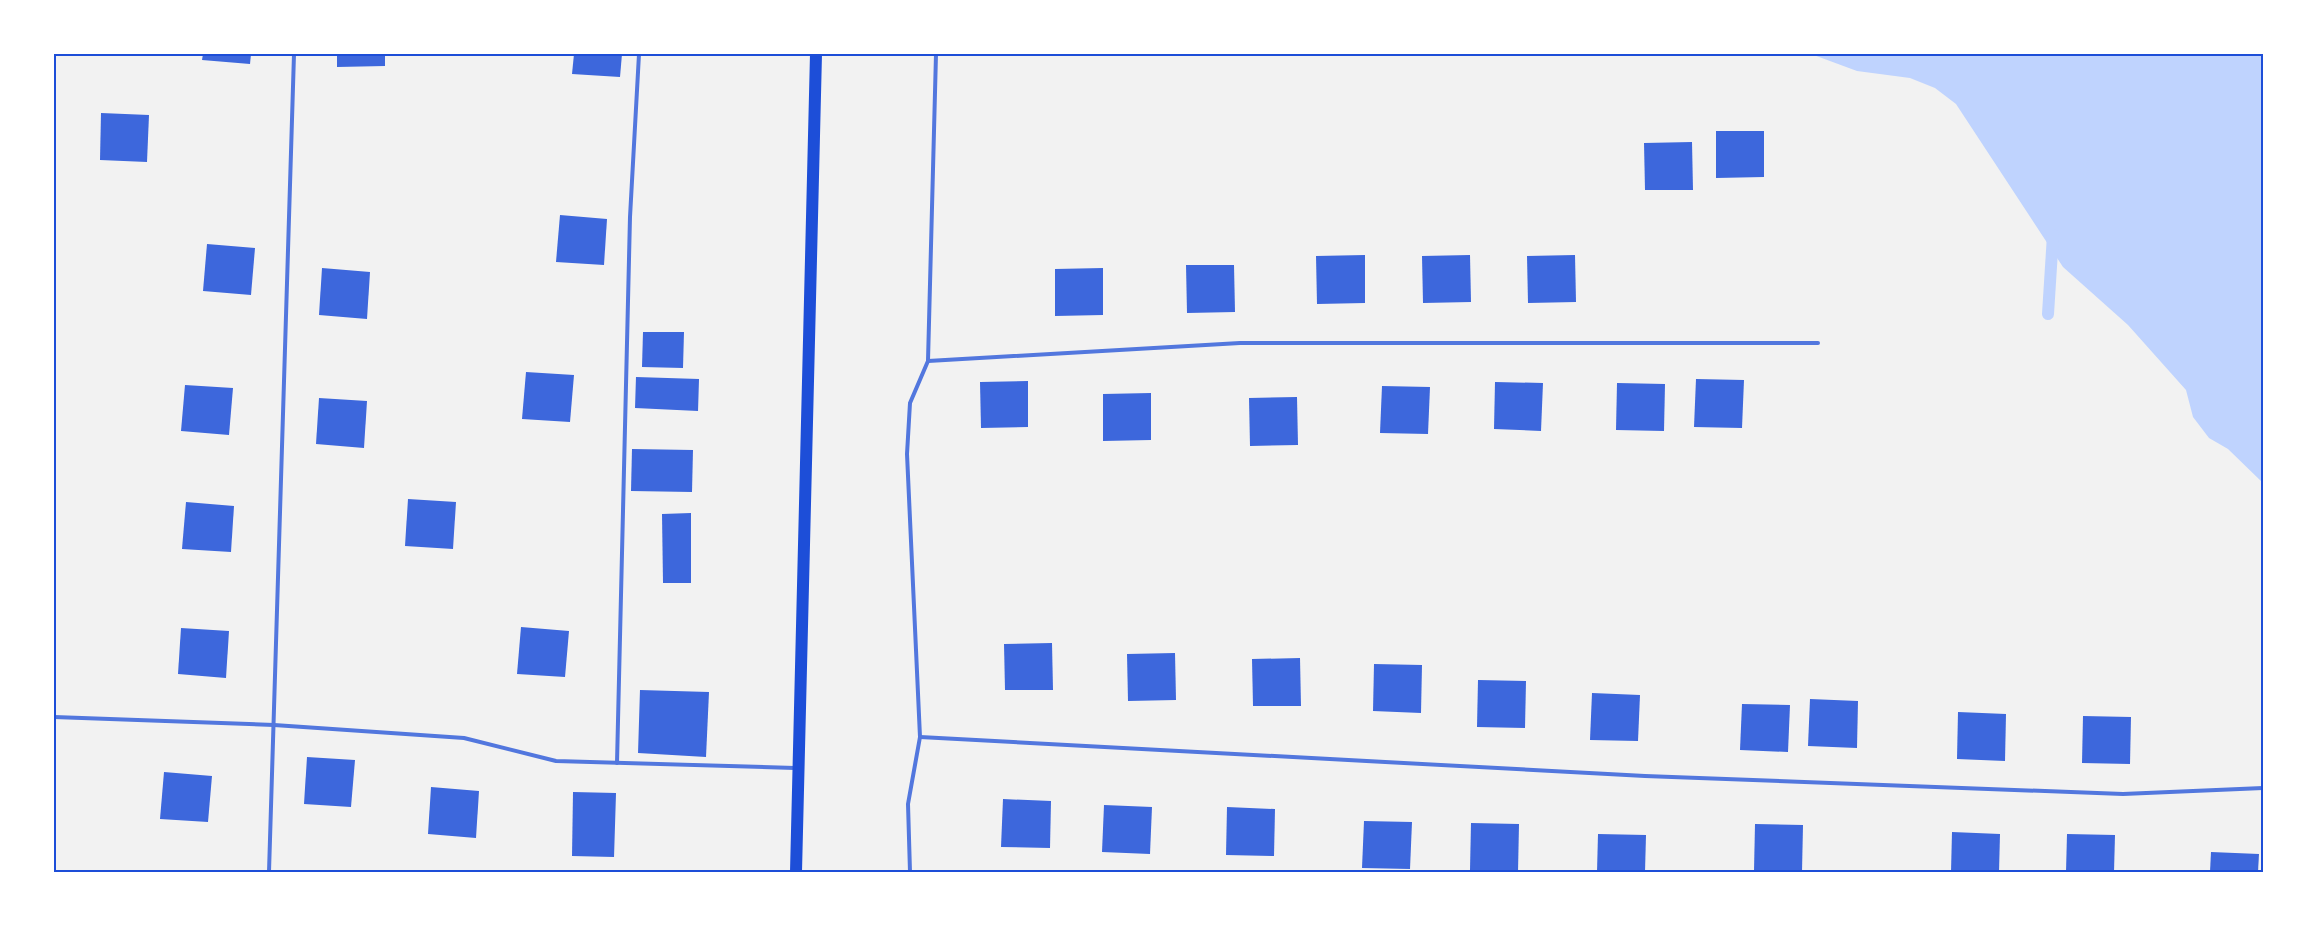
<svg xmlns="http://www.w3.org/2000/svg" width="2317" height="926" font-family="Commissioner,sans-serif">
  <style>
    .water { fill: #bfd3fe }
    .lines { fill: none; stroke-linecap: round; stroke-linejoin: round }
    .stream { stroke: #bfd3fe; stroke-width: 12 }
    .building { fill: #3d67dc }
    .service { stroke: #5277de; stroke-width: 4 }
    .primary { stroke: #1d4ed8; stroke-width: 12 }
    .neatline { fill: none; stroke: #1d4ed8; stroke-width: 2 }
  </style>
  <rect width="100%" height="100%" fill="#f2f2f2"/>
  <polygon class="water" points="1811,54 2263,54 2263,483 2228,449 2209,438 2193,417 2186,390 2128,325 2063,267 1956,104 1935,88 1910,78 1857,71"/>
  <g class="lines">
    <polyline class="stream" points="2048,314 2053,235"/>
  </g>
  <g class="building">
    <polygon points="203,54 251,54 250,64 202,60"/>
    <polygon points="337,54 385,54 385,66 337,67"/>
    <polygon points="574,54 622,54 620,77 572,74"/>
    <polygon points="101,113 149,115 147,162 100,160"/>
    <polygon points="1716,131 1764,131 1764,177 1716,178"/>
    <polygon points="1692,142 1693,190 1645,190 1644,143"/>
    <polygon points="560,215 607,219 604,265 556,262"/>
    <polygon points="207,244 255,248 251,295 203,291"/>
    <polygon points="1365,255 1365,303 1317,304 1316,256"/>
    <polygon points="1470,255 1471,302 1423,303 1422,256"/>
    <polygon points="1575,255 1576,302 1528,303 1527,256"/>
    <polygon points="1186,265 1234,265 1235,312 1187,313"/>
    <polygon points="322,268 370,272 367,319 319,315"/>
    <polygon points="1103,268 1103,315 1055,316 1055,269"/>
    <polygon points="643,332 684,332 683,368 642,367"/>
    <polygon points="526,372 574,375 570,422 522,419"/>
    <polygon points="636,377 699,379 698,411 635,408"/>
    <polygon points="1696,379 1744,380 1742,428 1694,427"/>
    <polygon points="1028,381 1028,427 981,428 980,382"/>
    <polygon points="1495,382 1543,383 1541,431 1494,429"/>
    <polygon points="1617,383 1665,384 1664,431 1616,430"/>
    <polygon points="185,385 233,388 229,435 181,431"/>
    <polygon points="1382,386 1430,387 1428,434 1380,433"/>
    <polygon points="1151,393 1151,440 1103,441 1103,394"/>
    <polygon points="1297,397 1298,445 1250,446 1249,398"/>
    <polygon points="319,398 367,401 364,448 316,444"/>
    <polygon points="632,449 693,450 692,492 631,491"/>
    <polygon points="408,499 456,502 453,549 405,546"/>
    <polygon points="186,502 234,506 231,552 182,549"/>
    <polygon points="691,513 691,583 663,583 662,514"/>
    <polygon points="521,627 569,631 565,677 517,674"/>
    <polygon points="181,628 229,631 226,678 178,674"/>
    <polygon points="1052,643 1053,690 1005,690 1004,644"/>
    <polygon points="1175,653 1176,700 1128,701 1127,654"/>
    <polygon points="1300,658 1301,706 1253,706 1252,659"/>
    <polygon points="1374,664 1422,665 1421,713 1373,711"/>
    <polygon points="1478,680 1526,681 1525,728 1477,727"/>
    <polygon points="640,690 709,692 706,757 638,753"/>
    <polygon points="1592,693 1640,695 1638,741 1590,740"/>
    <polygon points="1810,699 1858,701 1857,748 1808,746"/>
    <polygon points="1742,704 1790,705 1788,752 1740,750"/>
    <polygon points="1958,712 2006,714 2005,761 1957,759"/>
    <polygon points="2083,716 2131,717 2130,764 2082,763"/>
    <polygon points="307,757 355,760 351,807 304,804"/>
    <polygon points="164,772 212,776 208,822 160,819"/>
    <polygon points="431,787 479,791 476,838 428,834"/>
    <polygon points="573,792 616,793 614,857 572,856"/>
    <polygon points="1003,799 1051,801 1050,848 1001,847"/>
    <polygon points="1104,805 1152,807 1150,854 1102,852"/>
    <polygon points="1227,807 1275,809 1274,856 1226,855"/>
    <polygon points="1364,821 1412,822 1410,869 1362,868"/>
    <polygon points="1471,823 1519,824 1518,872 1470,870"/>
    <polygon points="1755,824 1803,825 1802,872 1754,871"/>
    <polygon points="1952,832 2000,834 1999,872 1951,872"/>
    <polygon points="1598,834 1646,835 1645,872 1597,872"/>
    <polygon points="2067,834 2115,835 2114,872 2066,872"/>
    <polygon points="2211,852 2259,854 2258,872 2210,872"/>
  </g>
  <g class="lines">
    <g class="service">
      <polyline points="928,361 1240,343 1818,343"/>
      <polyline points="54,717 274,725 464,738 556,761 795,768"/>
      <polyline points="920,737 1645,776 2123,794 2263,788"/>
      <polyline points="617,763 630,217 639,54"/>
      <polyline points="269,872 294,54"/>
      <polyline points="910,872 908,804 920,737 907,454 910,403 928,361 936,54"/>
    </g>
    <polyline class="primary" points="796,872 816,54"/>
  </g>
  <rect width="2317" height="926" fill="none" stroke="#ffffff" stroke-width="110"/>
  <rect x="55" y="55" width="2207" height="816" class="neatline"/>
</svg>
